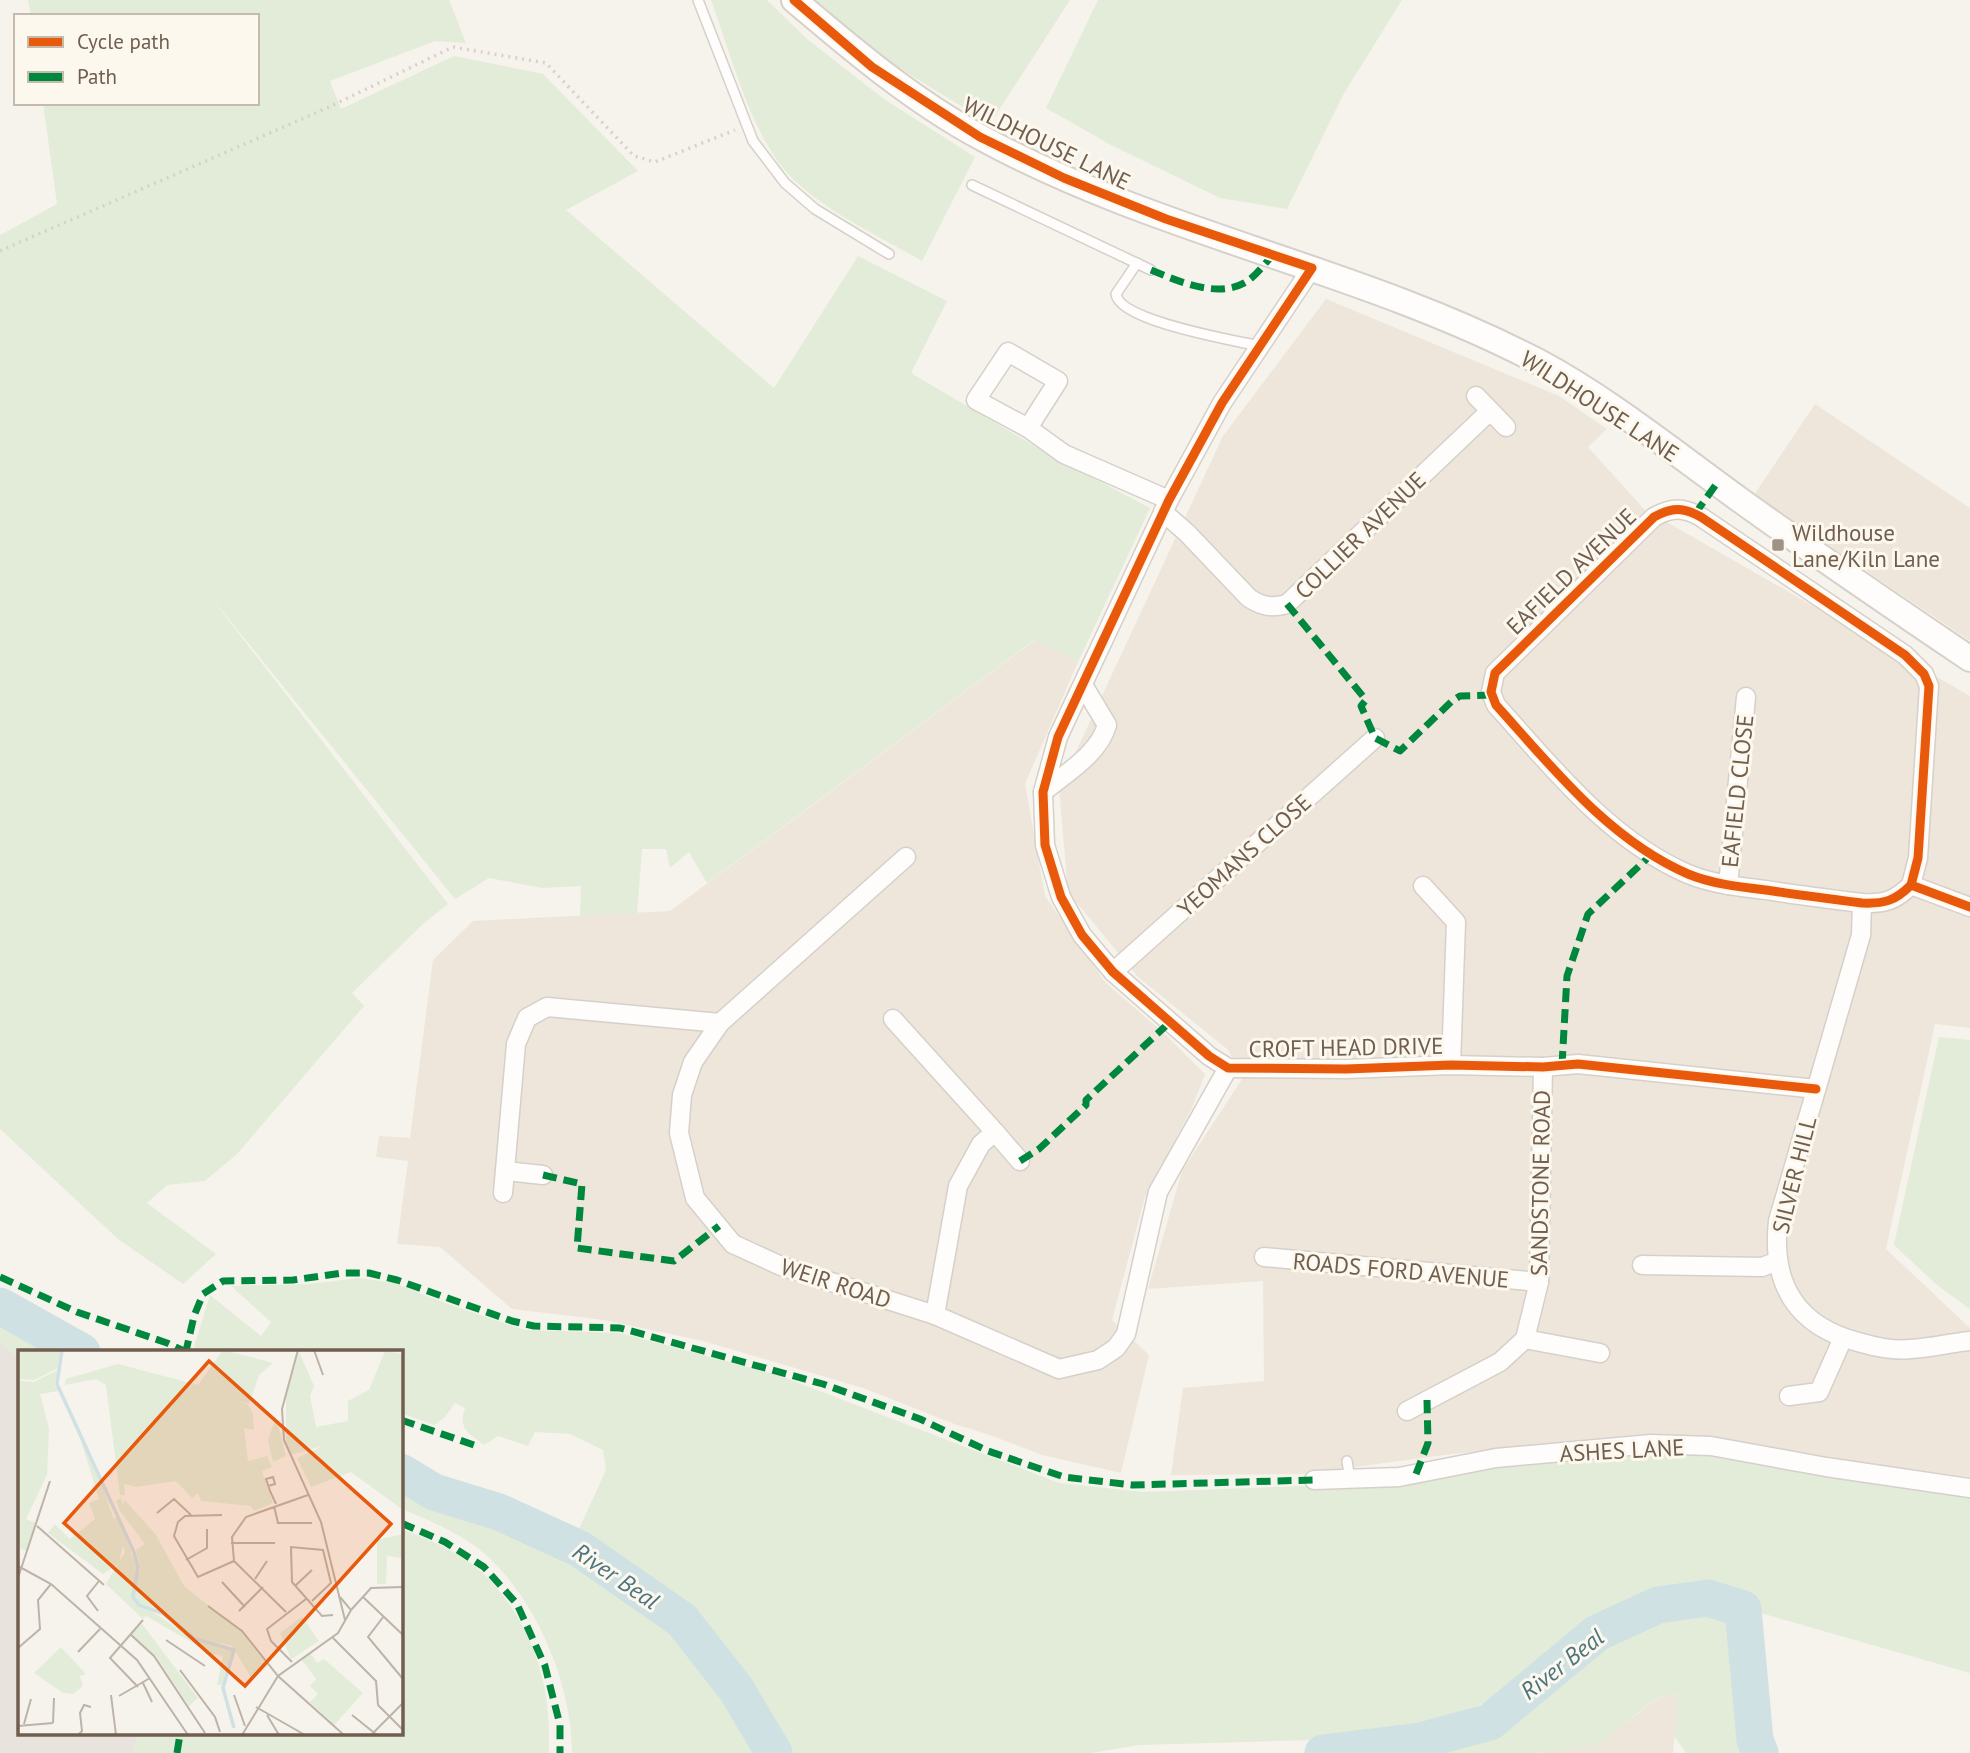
<svg xmlns="http://www.w3.org/2000/svg" width="1970" height="1753" font-family="'PT Sans',sans-serif">
  <style>
    .residential { fill: #eee6da }
    .industrial { fill: #e8e3dd }
    .green { fill: #e2ecd8 }
    .lines { fill: none; stroke-linecap: round; stroke-linejoin: round }
    .river { stroke: #d0e1e4; stroke-width: 37 }
    .lane-casing { stroke: #d5d0ca; stroke-width: 12 }
    .street-casing { stroke: #d5d0ca; stroke-width: 21 }
    .secondary-casing { stroke: #d6d0ca; stroke-width: 28 }
    .path { stroke: #d7d1cc; stroke-width: 3.5; stroke-dasharray: 2 5; stroke-linecap: butt }
    .lane { stroke: #fefdfc; stroke-width: 9 }
    .street { stroke: #fefdfc; stroke-width: 18 }
    .secondary { stroke: #fefdfc; stroke-width: 24 }
    .quiet { stroke: #00873e; stroke-width: 7; stroke-dasharray: 14 7; stroke-linecap: butt }
    .cycleway-casing { stroke: #fdf8ee; stroke-width: 13 }
    .cycleway { stroke: #e8590c; stroke-width: 9 }
    .poi-dot { fill: #a09286; stroke: #fdf8ee; stroke-width: 2.5 }
    .labels { text-anchor: middle; dominant-baseline: central; stroke-width: 6; stroke-linejoin: round; paint-order: stroke }
    .street-label { font-size: 23px; fill: #715e4f; stroke: #fdf8ee }
    .poi-label { font-size: 23px; fill: #715e4f; stroke: #fdf8ee; text-anchor: start }
    .water-label { font-size: 24px; font-style: italic; fill: #4c7481; stroke: #fdf8ee }
    .inset-river { fill: none; stroke: #d0e1e4; stroke-width: 3.5 }
    .inset-road { fill: none; stroke: #bdb3a8; stroke-width: 2 }
    .view { fill: #e8590c; fill-opacity: 0.15; stroke: #e8590c; stroke-width: 3.5 }
    .inset-edge { fill: none; stroke: #715e4f; stroke-width: 3.5 }
  </style>
  <rect width="100%" height="100%" fill="#f6f3ec"/>
  <g class="residential">
    <polygon points="1326,299 1559,396 1607,429 1588,447 1644,509 1970,696 1970,1028 1935,1024 1886,1249 1970,1328 1970,1477 1806,1455 1722,1440 1642,1435 1452,1454 1302,1474 1171,1475 1183,1388 1264,1381 1263,1281 1148,1289 1182,1171 1244,1076 1227,1049 1138,977 1068,892 1059,788 1223,436"/>
    <polygon points="1815,404 1970,508 1970,641 1754,495"/>
    <polygon points="1035,640 1078,662 1025,784 1045,896 1105,982 1166,1035 1205,1074 1192,1108 1145,1197 1112,1320 1149,1355 1121,1473 1042,1455 990,1435 957,1425 863,1388 703,1341 604,1320 512,1309 440,1247 397,1244 408,1161 376,1157 379,1136 410,1138 433,960 473,921 670,911"/>
    <polygon points="1679,1693 1673,1753 1537,1753 1598,1745 1655,1700"/>
  </g>
  <polygon class="industrial" points="0,1340 19,1352 19,1734 137,1734 134,1753 0,1753"/>
  <g class="green">
    <polygon points="28,0 449,0 466,43 435,41 330,81 341,109 454,56 543,74 638,171 566,210 774,388 858,256 947,301 911,373 1048,454 1150,508 1078,662 1034,640 707,883 689,852 670,868 666,849 642,849 637,913 580,916 581,886 542,888 489,878 455,899 206,591 448,904 425,922 352,993 364,1006 237,1154 205,1181 167,1185 147,1203 216,1254 183,1284 118,1239 0,1129 0,235 57,204 43,103 257,103 257,16 31,16"/>
    <path d="M711,0H767L807,39L884,99L975,157L922,261C879,236 830,214 794,180C751,138 732,56 711,0Z"/>
    <polygon points="814,0 1070,0 990,124 883,58"/>
    <polygon points="1098,0 1402,0 1343,95 1287,209 1220,198 1111,145 1046,108"/>
    <polygon points="1939,1037 1970,1040 1970,1309 1937,1285 1894,1245"/>
    <path d="M359,1278L394,1283L445,1303L525,1330L620,1333L778,1375L1059,1483L1143,1492L1361,1484L1477,1465L1666,1449L1742,1455L1970,1496V1673L1750,1610L1736,1592L1713,1582L1673,1587L1626,1602L1495,1699L1444,1719L1345,1739L1140,1745L1091,1753H786L716,1639L693,1610L644,1580L578,1531L606,1470L603,1450L570,1434L535,1432L528,1446L498,1436L484,1445C468,1432 458,1430 465,1408L455,1403L445,1417L434,1425L401,1413V1352H206L194,1347L210,1295L261,1336L271,1322L231,1286L310,1284Z"/>
    <polygon points="0,1315 0,1314 68,1352 19,1352 19,1360 0,1342"/>
    <path d="M401,1484L474,1510L572,1552L676,1623L740,1708L764,1753H572C572,1685 537,1601 486,1555C465,1536 428,1519 401,1509Z"/>
    <path d="M401,1529C427,1538 456,1551 477,1568C515,1600 542,1655 547,1705C549,1721 549,1737 549,1753H134L137,1734H401Z"/>
    <path d="M1701,1607L1721,1610C1752,1652 1739,1706 1754,1753H1686L1674,1736L1678,1693L1654,1700L1598,1745L1537,1753H1393L1421,1749L1496,1727L1605,1639L1656,1615Z"/>
  </g>
  <g class="lines">
    <g class="river">
      <polyline points="0,1306 82,1352"/>
      <polyline points="401,1472 434,1492 499,1512 580,1549 682,1620 736,1689 774,1753"/>
      <polyline points="1323,1753 1420,1741 1490,1722 1597,1633 1658,1605 1708,1598 1743,1609 1755,1740 1760,1753"/>
    </g>
    <g class="lane-casing">
      <g id="lane">
        <polyline points="698,0 753,141 785,183 815,209 889,254"/>
        <polyline points="972,185 1151,270"/>
        <path d="M1137,263L1116,294C1119,321 1233,340 1259,346"/>
        <polyline points="1347,1461 1350,1479"/>
      </g>
    </g>
    <g class="street-casing">
      <g id="street">
        <polyline points="1312,268 1222,403 1169,500 1058,737 1043,792 1045,845 1061,897 1082,935 1113,972 1209,1056 1228,1068 1346,1069 1451,1065 1543,1067 1578,1064 1816,1089"/>
        <polyline points="1476,396 1506,427"/>
        <polyline points="1028,428 1058,381 1008,352 976,400 1028,428 1064,454 1169,500"/>
        <path d="M1163,512L1187,533L1249,598C1263,607 1272,608 1287,604L1490,411"/>
        <path d="M1043,792C1066,773 1099,754 1107,725L1083,685"/>
        <polyline points="906,857 720,1023 693,1062 682,1095 679,1133 695,1198 733,1244 781,1266 935,1315 1059,1369 1098,1360 1116,1348 1126,1334 1158,1192 1228,1068"/>
        <polyline points="1728,885 1746,697"/>
        <path d="M1911,885L1918,858L1929,686L1924,674L1905,655L1701,517C1683,507 1672,507 1654,517L1495,673L1491,692L1496,705C1552,767 1609,840 1688,874C1712,884 1740,887 1766,890C1798,895 1830,899 1862,903C1884,904 1895,901 1911,885L1970,907"/>
        <polyline points="1423,886 1456,922 1451,1065"/>
        <path d="M1862,903L1861,935L1778,1221C1771,1285 1797,1326 1858,1342C1876,1347 1893,1351 1911,1349C1931,1348 1950,1343 1970,1341"/>
        <polyline points="1113,972 1375,738"/>
        <polyline points="893,1019 995,1132 981,1144 958,1186 935,1315"/>
        <polyline points="995,1132 1020,1161"/>
        <polyline points="505,1171 543,1175"/>
        <polyline points="503,1193 516,1044 527,1018 547,1007 720,1023"/>
        <polyline points="1264,1257 1539,1282"/>
        <polyline points="1642,1265 1762,1267 1778,1261"/>
        <polyline points="1525,1339 1539,1282 1543,1067"/>
        <polyline points="1525,1339 1600,1353"/>
        <polyline points="1789,1396 1819,1392 1843,1338"/>
        <polyline points="1407,1411 1500,1362 1525,1339"/>
        <polyline points="1314,1480 1399,1477 1496,1458 1651,1444 1711,1446 1826,1467 1970,1488"/>
      </g>
    </g>
    <g class="secondary-casing">
      <path id="secondary" d="M794,0C853,50 912,100 980,137C1157,234 1359,268 1537,361C1607,398 1675,453 1740,500C1815,554 1893,607 1970,659"/>
    </g>
    <polyline class="path" points="0,251 327,108 453,47 546,63 634,156 655,162 735,130"/>
    <use href="#lane" class="lane"/>
    <use href="#street" class="street"/>
    <use href="#secondary" class="secondary"/>
    <g class="quiet">
      <path d="M1151,270C1178,281 1217,299 1246,282C1256,276 1265,263 1273,255"/>
      <polyline points="1695,514 1717,483"/>
      <polyline points="1287,604 1366,700 1361,706 1375,738 1400,751 1452,701 1460,696 1492,695"/>
      <polyline points="1562,1065 1567,976 1588,914 1652,854"/>
      <polyline points="1020,1161 1039,1149 1086,1105 1086,1100 1170,1022"/>
      <polyline points="543,1175 582,1184 577,1248 674,1261 719,1226"/>
      <polyline points="0,1277 77,1312 167,1343 186,1352"/>
      <polyline points="189,1352 186,1351 194,1316 203,1294 223,1281 293,1280 342,1273 369,1273 397,1280 512,1321 534,1326 620,1328 823,1384 920,1419 988,1451 1064,1477 1132,1485 1314,1480"/>
      <polyline points="401,1420 474,1445"/>
      <polyline points="1416,1474 1428,1443 1427,1400"/>
      <polyline points="401,1523 445,1542 484,1567 517,1604 545,1666 560,1725 560,1753"/>
      <polyline points="177,1753 180,1734"/>
    </g>
    <g class="cycleway-casing">
      <g id="cycleway">
        <polyline points="794,0 872,67 980,137 1064,178 1166,219 1312,268 1222,403 1169,500 1058,737 1043,792 1045,845 1061,897 1082,935 1113,972 1209,1056 1228,1068 1346,1069 1451,1065 1543,1067 1578,1064 1816,1089"/>
        <path d="M1911,885L1918,858L1929,686L1924,674L1905,655L1701,517C1683,507 1672,507 1654,517L1495,673L1491,692L1496,705C1552,767 1609,840 1688,874C1712,884 1740,887 1766,890C1798,895 1830,899 1862,903C1884,904 1895,901 1911,885L1970,907"/>
      </g>
    </g>
    <use href="#cycleway" class="cycleway"/>
  </g>
  <rect class="poi-dot" x="1771" y="538" width="14" height="14" rx="3.5"/>
  <g class="labels">
    <g class="street-label">
      <text transform="translate(1047 143) rotate(26)">WILDHOUSE LANE</text>
      <text transform="translate(1600 406) rotate(33)">WILDHOUSE LANE</text>
      <text transform="translate(1360 535) rotate(-44)">COLLIER AVENUE</text>
      <text transform="translate(1571 571) rotate(-44)">EAFIELD AVENUE</text>
      <text transform="translate(1737 791) rotate(-84)">EAFIELD CLOSE</text>
      <text transform="translate(1244 855) rotate(-42)">YEOMANS CLOSE</text>
      <text transform="translate(1346 1047) rotate(-1)">CROFT HEAD DRIVE</text>
      <text transform="translate(1794 1175) rotate(-76)">SILVER HILL</text>
      <text transform="translate(1540 1183) rotate(-89)">SANDSTONE ROAD</text>
      <text transform="translate(1401 1270) rotate(5)">ROADS FORD AVENUE</text>
      <text transform="translate(836 1283) rotate(18)">WEIR ROAD</text>
      <text transform="translate(1622 1450) rotate(-3)">ASHES LANE</text>
    </g>
    <g class="poi-label">
      <text x="1792" y="532">Wildhouse<tspan x="1792" dy="26">Lane/Kiln Lane</tspan></text>
    </g>
    <g class="water-label">
      <text transform="translate(616 1576) rotate(34)">River Beal</text>
      <text transform="translate(1562 1664) rotate(-38)">River Beal</text>
    </g>
  </g>
  <g transform="translate(18 1350)">
    <rect width="385" height="385" fill="#f6f3ec"/>
    <path d="M0,0H43L40,18L16,30L0,29ZM205,0L255,13L241,25L231,54L214,49L229,54L235,63L236,80L226,78L230,111L249,106L254,117L244,121L255,153L236,161L233,156L183,151L180,143L174,148L158,131L118,137L106,134L107,145H102L88,35L78,29L47,35L48,29L100,14L180,35ZM367,1L385,4V160L333,122L293,137L279,108L305,96L272,105L268,90V46L281,2L296,36L292,46L298,77L330,71V51L351,40ZM40,20L37,35L57,69L76,113L105,195L101,213L85,224L30,183L37,174L52,189L77,169L71,153L81,149L60,81L40,41L22,44L31,78L29,125L8,169L18,173L9,201L0,198V31L16,32ZM258,67L268,106L255,112L250,90ZM103,148L105,156L106,149L138,185L166,236L225,283L251,315L234,329L214,296L182,289L142,260L119,252L116,242L122,217L118,200L127,194L102,161L98,151ZM99,165L119,217L114,248L177,290L215,300L204,335H199L205,306L194,304L128,266L125,269L88,234L107,202L96,169ZM385,184V208L369,206L368,234H359V190ZM284,267L301,291L273,309L262,283ZM124,274L180,348L171,356L138,306L113,284ZM43,297L68,324L62,326L65,336L55,344L45,343L16,323ZM293,304L299,313L306,309L345,343L316,375L292,352L300,344L292,336L298,329L283,309Z" fill="#e2ecd8"/>
    <path class="inset-river" d="M44,0L39,34L116,202L120,217L115,247L121,255L144,263L178,289L216,300L205,338L216,378"/>
    <path class="inset-road" d="M280,0L264,59L266,90L303,172L327,270M296,0L305,25M250,136L257,134L255,127L248,129L252,141L258,154M256,156L260,173H294M139,163L156,149L173,165M204,165L167,166L160,172L156,186L180,227L216,211M19,176L86,235M213,193H257M168,210L189,198V179M0,216L33,234L119,310L170,385M0,228L32,131M237,229L249,211M204,232L227,257M278,235L294,220M345,247L385,285M294,251L313,233L305,200L273,197L274,232L304,266L315,265M190,256L224,281L260,326L326,385M333,260L353,238L385,237M80,261L69,246L81,231M221,261L245,237M268,262L216,211L214,187L228,167L290,145M366,266L350,287L385,329M112,284L136,306L187,383M315,288L358,331L360,355L385,380M148,290L187,316M0,298L22,279L20,250L33,234M60,302L82,279M274,312L253,291L249,279L288,249M162,320L197,367L202,382M125,333L134,352M120,337L92,308L125,270M93,345L98,385M216,345L227,376M101,346L132,328M238,357L287,385M249,365L261,385M334,365L359,385M35,373L36,348M6,374L13,349M0,376L35,373M60,385L64,381L62,363L66,355L73,357M182,385H215M224,385L260,326L320,283L333,260L322,247M353,385L385,353"/>
    <path class="view" d="M191,11L373,174L227,336L46,173Z"/>
    <rect width="385" height="385" class="inset-edge"/>
  </g>
  <rect x="14" y="14" width="245" height="91" fill="#fdf8ee" stroke="#c5baae" stroke-width="2"/>
  <rect x="28" y="37" width="35" height="10" fill="#e8590c" stroke="#c5baae" stroke-width="2"/>
  <text x="77" y="49" font-size="21" fill="#715e4f">Cycle path</text>
  <rect x="28" y="72" width="35" height="10" fill="#00873e" stroke="#c5baae" stroke-width="2"/>
  <text x="77" y="84" font-size="21" fill="#715e4f">Path</text>
</svg>
